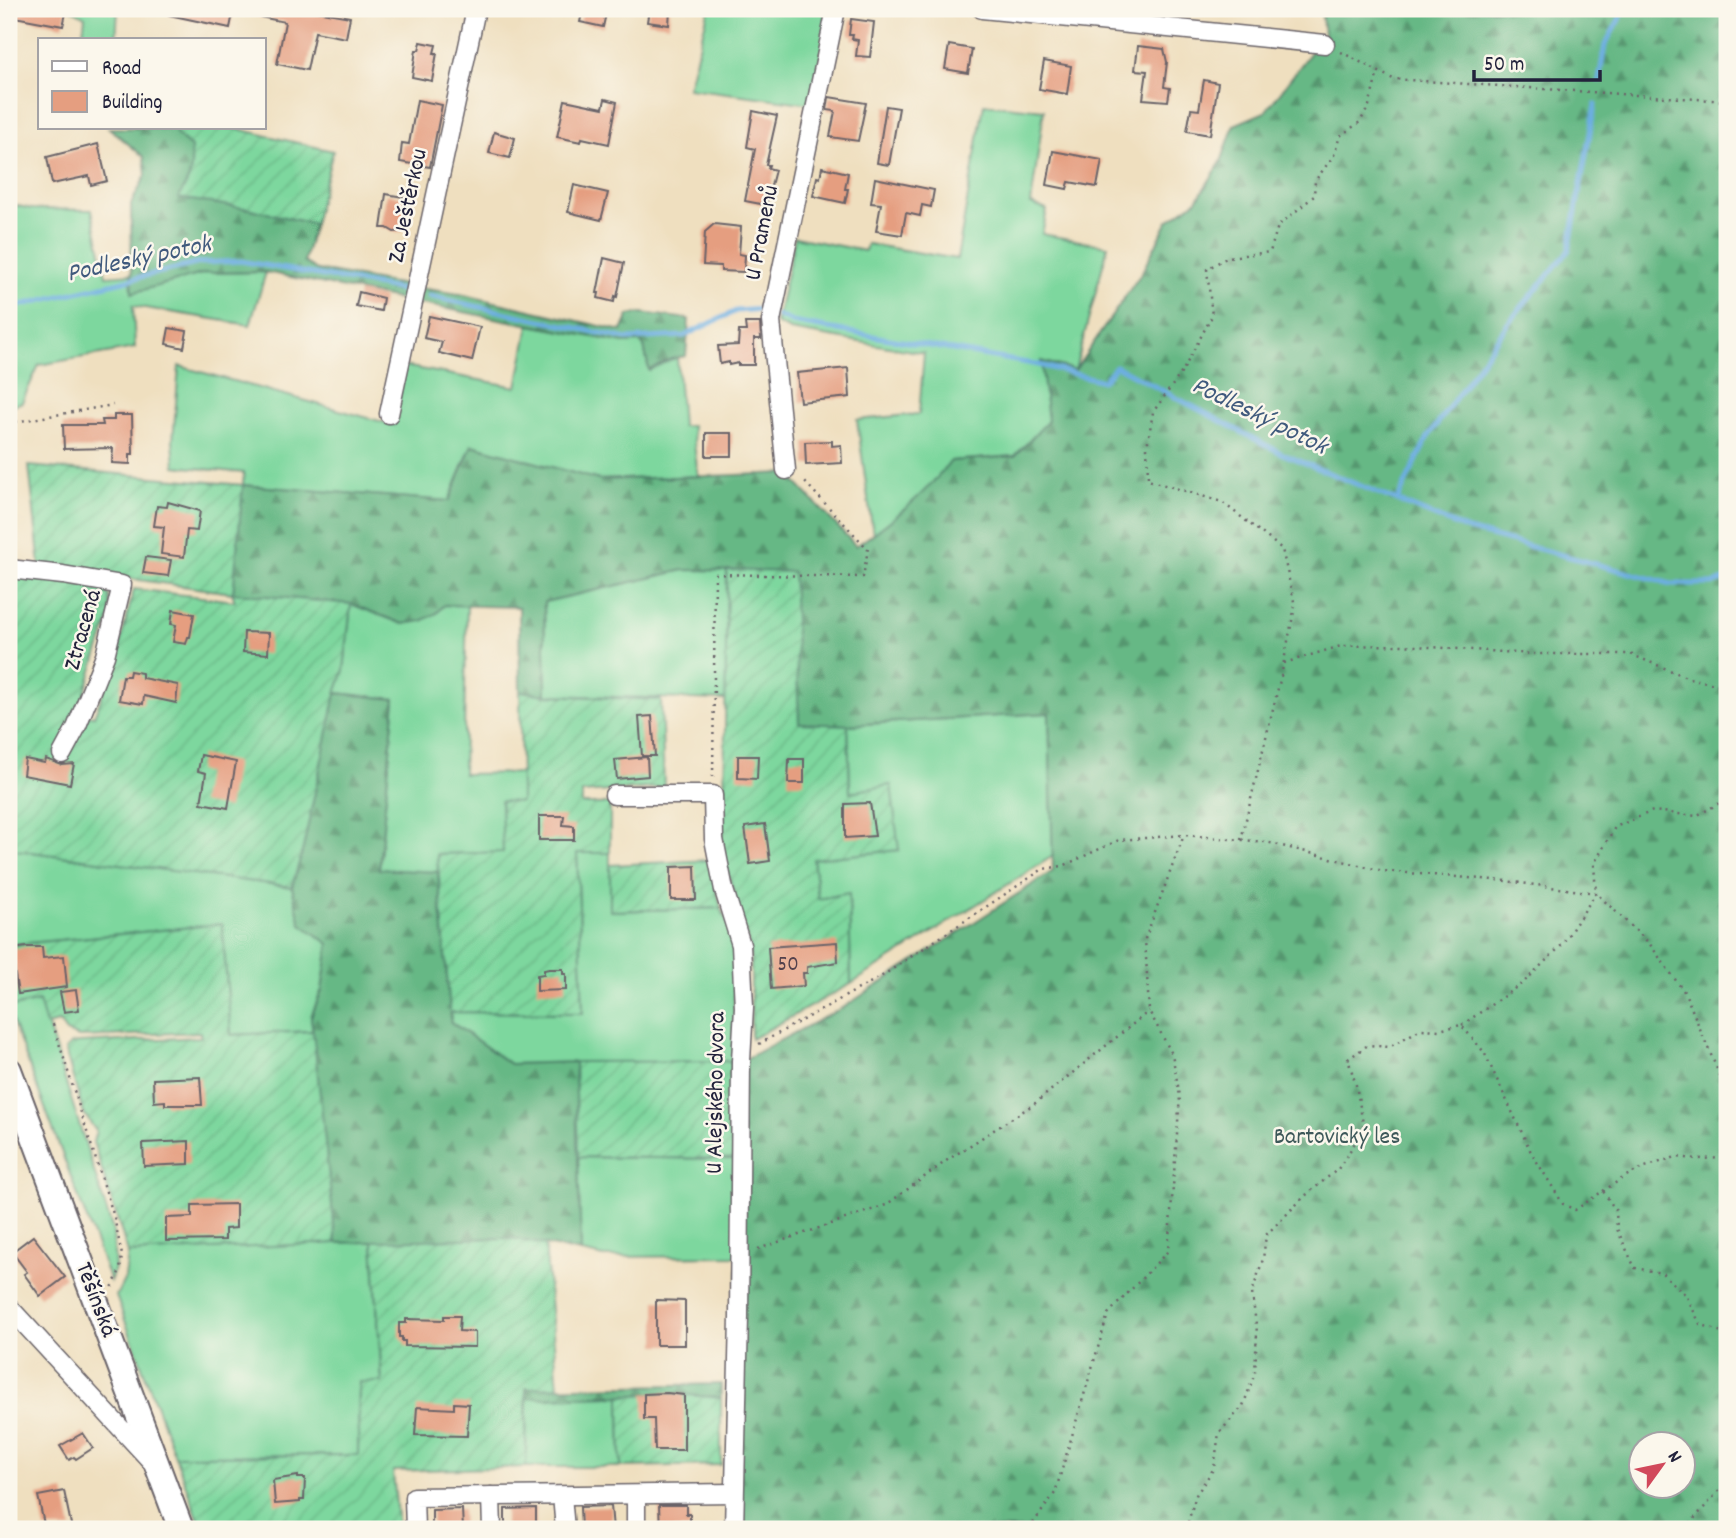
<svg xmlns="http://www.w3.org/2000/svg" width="1736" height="1538" font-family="Dekko,sans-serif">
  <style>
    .grass { fill: #7dd79e; stroke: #507c6c; stroke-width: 2 }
    .forest { fill: url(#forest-firs); stroke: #446d60; stroke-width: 2; fill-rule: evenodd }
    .garden { fill: url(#garden-furrows); stroke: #507c6c; stroke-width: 2 }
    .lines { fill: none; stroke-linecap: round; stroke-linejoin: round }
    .stream { stroke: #6caee1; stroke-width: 5 }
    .building { fill: #e59e80 }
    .street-casing { stroke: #6a6469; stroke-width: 21 }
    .secondary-casing { stroke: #6a6469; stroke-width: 28 }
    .path { stroke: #6a6469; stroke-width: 2.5; stroke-dasharray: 2 5; stroke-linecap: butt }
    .street { stroke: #fff; stroke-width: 18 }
    .secondary { stroke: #fff; stroke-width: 24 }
    .labels { text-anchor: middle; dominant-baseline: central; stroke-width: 5; stroke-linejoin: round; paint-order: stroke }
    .number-label { font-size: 21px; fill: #53414c }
    .street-label { font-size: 24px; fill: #22223b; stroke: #fbf7ec }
    .park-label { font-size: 24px; fill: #3d5859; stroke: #fbf7ec }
    .water-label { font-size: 26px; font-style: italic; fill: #405a7d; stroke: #fbf7ec }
  </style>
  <defs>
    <pattern id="forest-firs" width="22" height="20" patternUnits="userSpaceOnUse" patternTransform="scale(1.75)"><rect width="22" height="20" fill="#66b885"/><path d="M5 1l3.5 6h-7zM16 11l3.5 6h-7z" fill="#54956e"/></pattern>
    <pattern id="garden-furrows" width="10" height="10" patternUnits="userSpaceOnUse" patternTransform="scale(1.75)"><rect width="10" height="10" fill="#7dd79e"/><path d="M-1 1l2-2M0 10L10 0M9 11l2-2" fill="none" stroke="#6cb889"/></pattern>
  </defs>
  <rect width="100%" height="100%" fill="#fbf7ec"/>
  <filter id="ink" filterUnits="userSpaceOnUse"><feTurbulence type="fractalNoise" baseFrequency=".0143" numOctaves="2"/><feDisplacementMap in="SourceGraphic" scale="14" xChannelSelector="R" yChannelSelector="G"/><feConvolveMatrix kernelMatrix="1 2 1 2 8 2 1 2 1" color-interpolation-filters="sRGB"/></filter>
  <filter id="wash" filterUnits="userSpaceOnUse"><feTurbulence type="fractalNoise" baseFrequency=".00686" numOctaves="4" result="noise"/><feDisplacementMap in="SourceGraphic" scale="28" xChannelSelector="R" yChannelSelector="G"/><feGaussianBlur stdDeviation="1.57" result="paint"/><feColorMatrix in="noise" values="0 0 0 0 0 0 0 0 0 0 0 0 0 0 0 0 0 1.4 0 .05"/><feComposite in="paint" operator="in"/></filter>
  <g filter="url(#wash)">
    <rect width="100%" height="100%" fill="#efdfbf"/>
    <g class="grass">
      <polygon points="71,9 118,9 116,40 82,40 85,17"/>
      <polygon points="709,9 832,9 811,104 688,88"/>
      <path d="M984,104L1044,110L1031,204L1047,210L1042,234L1108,246L1075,370L1049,420L1015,456L951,461C930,489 903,514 873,534L857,420L919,414L924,353L790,330L776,323L795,237L865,251L867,244L957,259Z"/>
      <polygon points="9,204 32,209 92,210 106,276 131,274 132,292 206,273 266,272 250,325 133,306 135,348 39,365 22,402 9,408"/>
      <polygon points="529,325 624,342 640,342 644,346 649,370 677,357 682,426 692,426 698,476 599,480 472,445 449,501 243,485 244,473 175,466 173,441 179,366 394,425 404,366 517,387"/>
      <polygon points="684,570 727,570 726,700 546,695 544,602"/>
      <polygon points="351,604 403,624 437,613 444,605 467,605 463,774 521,773 521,802 501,802 504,853 437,854 438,872 379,870 395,699 336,693 344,670"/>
      <polygon points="1049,713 1053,856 851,984 849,894 818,899 813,858 898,850 850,792 848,725"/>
      <polygon points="9,849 292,887 301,924 330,943 322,990 311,1017 313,1031 231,1035 222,924 9,945"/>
      <polygon points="577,853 610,853 610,911 721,908 734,937 734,1061 510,1064 451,1022 450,1012 583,1013"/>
      <polygon points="40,1001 113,1231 115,1268 110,1281 9,1012 9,1004 13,1007"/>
      <polygon points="578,1157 740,1159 740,1256 604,1257 581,1252"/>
      <polygon points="373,1241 382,1382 359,1382 358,1455 175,1456 116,1296 125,1278 128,1253"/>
      <polygon points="620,1396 621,1467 526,1467 527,1398"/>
    </g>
    <g class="forest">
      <path d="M1321,9H1727V1529H734L741,1061L844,1007L1053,871L1049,713L848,725L799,724L792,572L684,570L544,602L546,695L520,691L519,607L444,605L437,613L422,621L403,624L351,604L233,593L243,485L449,501L472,445L599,480L787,473L856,546C891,522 925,495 951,461L1015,456L1048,421L1041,361L1075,370L1142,272L1168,221L1197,200L1221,162L1234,125L1265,112L1324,35ZM1642,1444H1684V1486H1642Z"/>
      <path d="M109,128H177L176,134L191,147C192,175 191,175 179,198L251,209L314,224L304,262L317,270L405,285L403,300L266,272L206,273L132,293L131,204L146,175L144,157Z"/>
      <polygon points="419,288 460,294 622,331 629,315 642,313 689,319 686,356 671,359 649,370 644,346 640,342 624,343 416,303"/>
      <polygon points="336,693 395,699 379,869 438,872 451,1022 510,1064 575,1062 581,1252 510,1238 336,1243 311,1017 322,990 329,944 301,924 292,887 303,848"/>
      <path d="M721,1384V1398C657,1392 592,1397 527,1398L526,1388Z"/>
    </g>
    <g class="garden">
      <path d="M177,128H234L333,151L314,224L251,209L178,198C192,177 192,172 191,147L176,134Z"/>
      <polygon points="29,466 243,485 233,593 351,604 344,670 336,693 303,848 292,887 9,849 9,575 101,587 109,595 111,614 78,713 94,716 116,660 134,589 235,601 232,593 40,566"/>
      <polygon points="727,570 793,572 799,723 848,725 850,792 891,785 899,850 813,859 818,899 849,893 851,984 751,1039 751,961 748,941 721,849 724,808"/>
      <polygon points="520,691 546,695 661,700 664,787 582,793 582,804 610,804 610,853 577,853 583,1013 450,1012 437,854 503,852 501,801 521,802"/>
      <polygon points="710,860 721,908 610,911 610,865"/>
      <polygon points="222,924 231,1035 313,1031 336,1243 128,1253 93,1142 96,1131 83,1112 65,1050 71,1044 80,1043 201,1037 200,1032 79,1037 66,1032 59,1022 46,1025 39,1001 12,1007 9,1004 9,945"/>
      <polygon points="741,1061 740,1159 578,1157 575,1062"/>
      <polygon points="510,1238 545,1245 558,1387 526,1388 526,1467 393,1471 398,1529 202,1529 175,1456 358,1455 359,1382 382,1382 373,1241"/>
      <polygon points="667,1393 721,1398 721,1465 621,1467 620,1396"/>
    </g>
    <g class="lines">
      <g class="stream">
        <polyline points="1599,80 1605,45 1625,9"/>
        <polyline points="429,296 627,339 684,336 736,311 763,309"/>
        <polyline points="9,308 200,263 241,261 402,290"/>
        <polyline points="777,315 792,322 1039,365 1103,381 1116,366 1283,454 1468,530 1671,584 1712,584 1727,579"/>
        <polyline points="1398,499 1428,437 1509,322 1569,250 1595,105"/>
      </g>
    </g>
    <g id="blocks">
      <g class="building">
        <polygon points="9,9 67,9 63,26 9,16"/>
        <polygon points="170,9 234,9 230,28 169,15"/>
        <polygon points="250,9 305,9 350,17 346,38 315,32 307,70 277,64 285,22 250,15"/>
        <polygon points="583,9 607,9 603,27 580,22"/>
        <polygon points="649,9 670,9 669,25 647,22"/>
        <polygon points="851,19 874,22 870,57 856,56 858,40 852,39 853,35 849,35"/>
        <polygon points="421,42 436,45 434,53 437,53 432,81 412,77 416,50 419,50"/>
        <polygon points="949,45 972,49 968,73 945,69"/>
        <polygon points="1138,46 1164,49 1167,62 1164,87 1170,88 1168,101 1143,99 1147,71 1135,70"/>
        <polygon points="1044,61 1071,66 1067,94 1039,89"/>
        <polygon points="1204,80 1218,83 1210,135 1187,131 1191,109 1199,110"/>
        <polygon points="829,97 866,103 858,141 830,137 835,111 827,110"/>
        <polygon points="605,99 617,102 609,144 582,138 581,142 557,137 565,100 603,108"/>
        <polygon points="417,100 442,105 430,167 400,162 402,143 409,144"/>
        <polygon points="886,106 899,108 889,165 877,163"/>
        <polygon points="753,111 777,116 766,165 769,165 768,168 775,170 766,205 745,201 755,149 747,147"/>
        <polygon points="494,132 515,138 510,158 489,153"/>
        <polygon points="98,144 107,181 91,185 89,176 52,184 47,157"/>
        <polygon points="1053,151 1102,160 1097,187 1069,182 1067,189 1047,185"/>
        <polygon points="822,167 848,173 845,189 848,189 845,203 813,196 817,177 820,178"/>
        <polygon points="875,178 934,190 931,207 922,205 920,216 906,213 902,235 876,231 881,204 871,203"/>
        <polygon points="574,185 608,193 601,220 568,212"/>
        <polygon points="386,194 409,198 405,231 394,232 387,228 381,228"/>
        <polygon points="714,224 741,227 739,254 745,255 744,272 721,271 721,266 703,265 705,232"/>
        <polygon points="604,258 624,263 617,297 615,296 614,302 598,298 599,293 597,293"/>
        <polygon points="359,292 383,298 381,311 356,306"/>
        <polygon points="429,316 480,327 472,361 439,353 442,342 424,338"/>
        <polygon points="745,323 760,323 761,339 754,339 754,365 738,365 738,363 729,365 729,362 720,364 718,346 738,345 739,331 746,331"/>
        <polygon points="169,328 187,331 184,348 166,344"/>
        <polygon points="848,368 850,397 800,402 797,373"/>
        <polygon points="114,415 132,415 133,454 130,454 130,464 112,463 113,448 64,449 63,425 103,425 102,420 114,420"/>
        <rect x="706" y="433" width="26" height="23"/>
        <polygon points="832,441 832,446 841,445 842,463 806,465 805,442"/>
        <polygon points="168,502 200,511 197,531 187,530 184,557 161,554 164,527 154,526 157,506 167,507"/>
        <polygon points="146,557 171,560 168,576 143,573"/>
        <polygon points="173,610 194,614 190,637 188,637 186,644 173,642 176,625 171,624"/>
        <polygon points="244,632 269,633 268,654 243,652"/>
        <polygon points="130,671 142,673 142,678 178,685 176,703 144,696 143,704 119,700 123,676 129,676"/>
        <polygon points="652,716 655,756 642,756 639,717"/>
        <polygon points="201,755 236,762 228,808 201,803 206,773 198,771"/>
        <polygon points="738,756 758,756 757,779 738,778"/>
        <polygon points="647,757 648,776 617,779 615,760"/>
        <polygon points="25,759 45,763 46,759 62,765 74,764 70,784 23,775"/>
        <polygon points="789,759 804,759 804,783 788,783"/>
        <polygon points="870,803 875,836 845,838 845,804"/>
        <polygon points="539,816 564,816 563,825 574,826 574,840 539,840"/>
        <polygon points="765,824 770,861 750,864 745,827"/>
        <polygon points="695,866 696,900 671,900 671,867"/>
        <polygon points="837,942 838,962 807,967 807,973 803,973 804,986 771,989 768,947"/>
        <polygon points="27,947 42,947 43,958 64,956 67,987 18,994 11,949"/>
        <polygon points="549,969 563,969 563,974 566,974 566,990 537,991 537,975 544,974 544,970"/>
        <polygon points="76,990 79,1010 64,1012 60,992"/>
        <polygon points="200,1077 202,1105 165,1105 165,1101 154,1102 153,1079"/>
        <polygon points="189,1141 189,1164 144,1166 143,1143"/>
        <polygon points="236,1204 236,1228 225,1229 225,1240 166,1241 166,1218 192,1217 192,1205"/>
        <polygon points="33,1236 65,1277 40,1296 24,1274 27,1272 12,1252"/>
        <polygon points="656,1300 685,1301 685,1345 656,1345"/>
        <polygon points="444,1316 460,1316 459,1331 475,1332 475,1347 405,1346 405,1341 402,1341 402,1337 399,1337 399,1323 406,1323 406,1319 444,1320"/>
        <polygon points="667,1393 684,1395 684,1450 655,1450 654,1419 644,1419 644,1394"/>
        <polygon points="454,1403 469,1404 467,1436 415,1435 417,1407 454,1409"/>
        <polygon points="83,1433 93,1448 76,1459 74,1457 69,1460 60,1446"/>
        <polygon points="298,1476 298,1478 305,1478 304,1500 300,1500 300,1502 275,1504 273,1480"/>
        <polygon points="64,1491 72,1529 45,1529 38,1496"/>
        <polygon points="659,1505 686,1505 686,1514 690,1514 690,1529 660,1529"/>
        <polygon points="611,1506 613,1529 581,1529 580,1507"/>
        <polygon points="536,1508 536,1529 505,1529 505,1509"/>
        <polygon points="462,1509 463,1529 432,1529 432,1510"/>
      </g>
    </g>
  </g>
  <g filter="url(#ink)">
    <use href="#blocks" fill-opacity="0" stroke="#6a6469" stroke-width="2"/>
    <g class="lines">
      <g class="street-casing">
        <g id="street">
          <polyline points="982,9 1325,44"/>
          <polyline points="389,414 476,9"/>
          <polyline points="786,470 771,321 836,9"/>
          <polyline points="9,569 63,575 122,585 105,656 76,728 62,754"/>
          <polyline points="614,795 713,795 714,839 724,890 741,945 744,1007 741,1061 739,1317 734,1529"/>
          <polyline points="9,1307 151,1461"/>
          <polyline points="636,1495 636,1529"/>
          <polyline points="491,1496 492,1529"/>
          <polyline points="562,1496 565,1529"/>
          <polyline points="415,1529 414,1497 734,1493"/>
        </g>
      </g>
      <g class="secondary-casing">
        <polyline id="secondary" points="9,1070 181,1529"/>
      </g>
      <g class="path">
        <polyline points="1341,52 1393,79 1727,101"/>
        <polyline points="9,423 113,405"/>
        <polyline points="1284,663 1341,646 1401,645 1532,654 1630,654 1689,678 1727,687"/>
        <polyline points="713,777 715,574 863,577 868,549 802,479"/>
        <polyline points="1241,840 1281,676 1295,606 1282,549 1222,502 1148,480 1147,447 1153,412 1182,372 1212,316 1207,269 1228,257 1270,252 1278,226 1314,196 1315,181 1334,155 1340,136 1360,122 1369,106 1378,72"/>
        <polyline points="53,1024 114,1217 122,1255 120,1270 112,1288"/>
        <polyline points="1462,1025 1524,982 1561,946 1596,893 1594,864 1615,827 1653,811 1696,816 1727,799"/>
        <polyline points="759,1044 882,976 1043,869 1063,866 1119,840 1184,835 1266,842 1383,871 1506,881 1596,893 1649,943 1685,993 1727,1093"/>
        <polyline points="1603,1191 1626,1176 1645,1167 1676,1157 1697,1159 1727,1158"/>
        <polyline points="758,1249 886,1205 949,1159 1034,1104 1149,1011"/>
        <polyline points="1029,1529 1055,1493 1108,1314 1168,1251 1180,1096 1172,1054 1149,1011 1145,939 1184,835"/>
        <polyline points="1186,1529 1196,1495 1214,1468 1219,1433 1243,1406 1255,1373 1257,1332 1252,1293 1263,1259 1266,1235 1305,1196 1338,1169 1364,1129 1356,1085 1348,1059 1368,1045 1389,1047 1421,1029 1439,1030 1461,1025 1484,1052 1531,1152 1563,1204 1575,1210 1603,1191 1616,1211 1617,1229 1635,1268 1662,1273 1686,1295 1700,1324 1727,1334"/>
        <polyline points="1685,1529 1727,1482"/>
      </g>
      <use href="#street" class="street"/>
      <use href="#secondary" class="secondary"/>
    </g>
  </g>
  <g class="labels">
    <g class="number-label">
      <text x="788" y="966">50</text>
    </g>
    <g class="street-label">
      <text transform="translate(409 206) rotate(-78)">Za Ještěrkou</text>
      <text transform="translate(763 233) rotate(-79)">U Pramenů</text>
      <text transform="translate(84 630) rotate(-74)">Ztracená</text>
      <text transform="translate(717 1093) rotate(-89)">U Alejského dvora</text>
      <text transform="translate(95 1300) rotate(69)">Těšínská</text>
    </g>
    <g class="park-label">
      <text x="1337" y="1138">Bartovický les</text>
    </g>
    <g class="water-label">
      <text transform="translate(139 260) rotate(-12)">Podleský potok</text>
      <text transform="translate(1259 417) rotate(26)">Podleský potok</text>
    </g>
  </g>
  <rect width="1736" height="1538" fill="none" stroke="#fbf7ec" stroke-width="35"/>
  <rect x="38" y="38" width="228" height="91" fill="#fbf7ec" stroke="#a4a2a5" stroke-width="2"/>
  <rect x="52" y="61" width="35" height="10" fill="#ffffff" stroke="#a4a2a5" stroke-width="2"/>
  <text x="102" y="74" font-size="21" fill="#22223b">Road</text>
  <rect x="52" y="91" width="35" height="21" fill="#e59e80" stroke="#a4a2a5" stroke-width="2"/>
  <text x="102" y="108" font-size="21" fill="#22223b">Building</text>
  <g transform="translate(1662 1465) rotate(57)"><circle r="33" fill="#fbf7ec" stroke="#a4a2a5" stroke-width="2"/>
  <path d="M0-5L12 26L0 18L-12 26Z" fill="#d1495b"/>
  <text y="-10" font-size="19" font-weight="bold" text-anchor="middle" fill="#22223b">N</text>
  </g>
  <path d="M1474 70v10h126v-10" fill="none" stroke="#22223b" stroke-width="3.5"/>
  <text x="1484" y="70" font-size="21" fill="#22223b" stroke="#fbf7ec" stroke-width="5" paint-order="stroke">50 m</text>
</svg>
